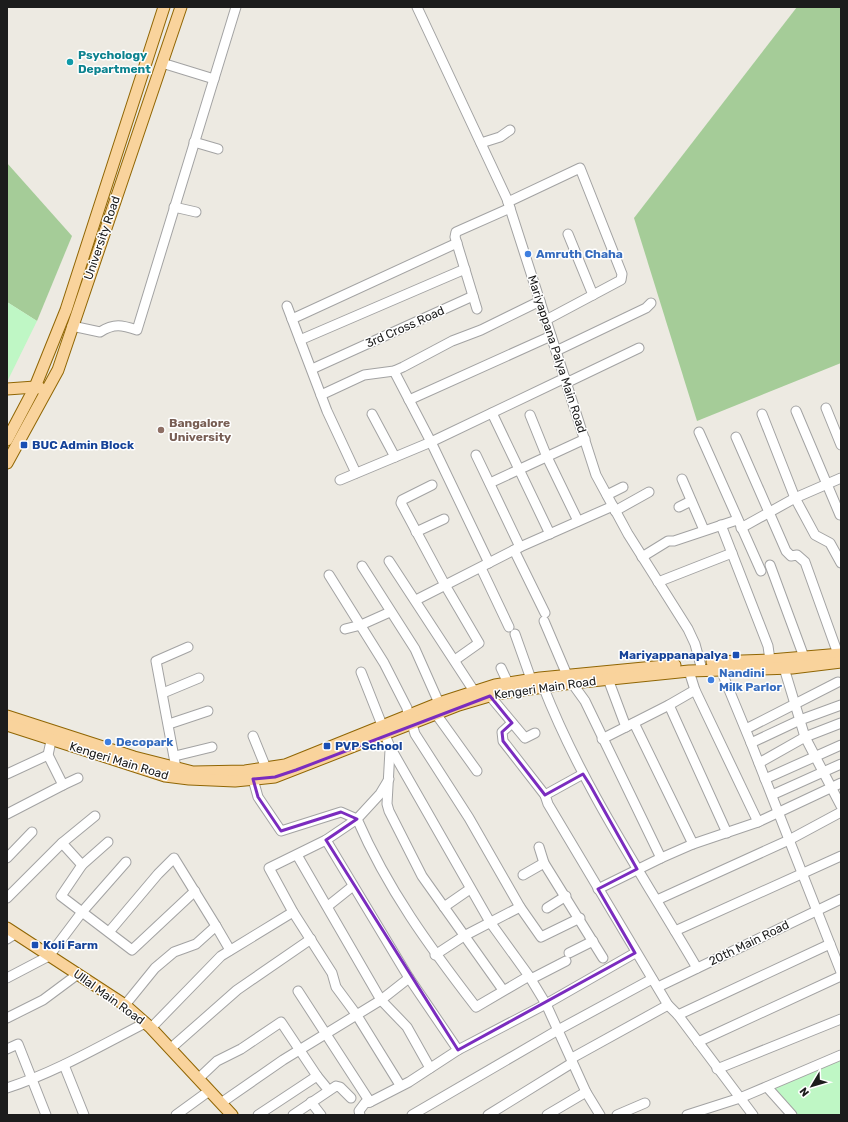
<svg xmlns="http://www.w3.org/2000/svg" width="848" height="1122" font-family="Rubik,sans-serif">
  <style>
    .forest { fill: #a5cc98 }
    .park { fill: #bff7c5 }
    .lines { fill: none; stroke-linecap: round; stroke-linejoin: round }
    .minor-casing { stroke: #a3a3a3; stroke-width: 11 }
    .major-casing { stroke: #906604; stroke-width: 13 }
    .minor { stroke: #fff; stroke-width: 9 }
    .major { stroke: #f9d39c; stroke-width: 11 }
    .marked { fill: none; stroke: #7b2cbf; stroke-width: 3; stroke-linejoin: round }
    .culture-dot { fill: #0f9aa8; stroke: #fff; stroke-width: 1.5 }
    .shop-dot { fill: #3f7fe0; stroke: #fff; stroke-width: 1.5 }
    .education-dot { fill: #8d6e63; stroke: #fff; stroke-width: 1.5 }
    .transit-dot { fill: #1a4fb4; stroke: #fff; stroke-width: 1.5 }
    .labels { text-anchor: middle; dominant-baseline: central; stroke-width: 3; stroke-linejoin: round; paint-order: stroke }
    .culture-label { font-size: 12px; font-weight: bold; fill: #0d838f; stroke: #fff; text-anchor: start }
    .street-label { font-size: 12px; fill: #1c1c1c; stroke: #fff }
    .shop-label { font-size: 12px; font-weight: bold; fill: #366cbe; stroke: #fff; text-anchor: start }
    .education-label { font-size: 12px; font-weight: bold; fill: #785e54; stroke: #fff; text-anchor: start }
    .transit-label { font-size: 12px; font-weight: bold; fill: #164399; stroke: #fff; text-anchor: start }
  </style>
  <rect width="100%" height="100%" fill="#edeae2"/>
  <g class="forest">
    <polygon points="797,7 841,7 841,363 697,421 634,218"/>
    <polygon points="7,163 72,236 37,321 7,302"/>
  </g>
  <g class="park">
    <polygon points="7,302 37,321 7,382"/>
    <polygon points="841,1057 841,1115 796,1115 773,1088"/>
  </g>
  <g class="lines">
    <g class="minor-casing">
      <g id="minor">
        <polyline points="417,7 507,199 596,475 628,534 688,629 695,644 702,670"/>
        <polyline points="162,63 214,79"/>
        <polyline points="194,142 218,149"/>
        <polyline points="481,143 500,137 510,130"/>
        <polyline points="508,202 580,168 622,274 621,280 546,320"/>
        <polyline points="174,207 196,212"/>
        <polyline points="568,234 593,295"/>
        <polyline points="287,306 327,411 356,473"/>
        <polyline points="477,309 455,237 456,232 510,208"/>
        <polyline points="292,319 457,243"/>
        <path d="M72,326L100,332C114,323 122,325 137,330L236,7"/>
        <polyline points="300,340 465,269"/>
        <polyline points="556,351 646,308 651,303"/>
        <polyline points="312,369 473,296"/>
        <polyline points="394,371 431,442 489,563"/>
        <polyline points="566,383 639,348"/>
        <polyline points="321,395 364,375 394,371 403,367 452,341 481,330 540,301"/>
        <polyline points="409,400 551,336"/>
        <polyline points="826,408 841,445"/>
        <polyline points="796,411 840,515"/>
        <polyline points="492,413 550,534"/>
        <polyline points="372,414 395,457"/>
        <polyline points="762,414 795,498 815,535 830,543 841,563"/>
        <polyline points="530,415 547,457 578,521"/>
        <polyline points="699,432 761,571"/>
        <polyline points="736,437 786,551 791,556 797,555 805,562 838,654"/>
        <polyline points="476,455 520,547"/>
        <polyline points="682,479 704,530"/>
        <polyline points="340,480 431,442 565,378"/>
        <polyline points="490,483 585,439"/>
        <polyline points="432,485 402,500 401,503 445,585 479,643 455,660"/>
        <polyline points="607,495 623,487"/>
        <polyline points="679,507 691,501"/>
        <polyline points="615,511 649,492"/>
        <polyline points="721,525 768,646 770,660"/>
        <polyline points="741,528 795,498 841,478"/>
        <polyline points="416,532 444,519"/>
        <polyline points="514,550 545,613"/>
        <polyline points="642,557 668,541 674,541 737,520"/>
        <polyline points="389,561 474,691"/>
        <polyline points="770,565 804,657"/>
        <polyline points="362,566 415,649 439,703"/>
        <polyline points="481,568 509,627"/>
        <polyline points="329,575 384,663 407,708 408,716"/>
        <polyline points="658,582 732,553"/>
        <polyline points="416,600 520,547 613,506"/>
        <polyline points="544,621 567,675"/>
        <polyline points="345,629 361,625 390,612"/>
        <polyline points="515,634 531,679"/>
        <polyline points="720,665 725,680 751,743 841,972"/>
        <polyline points="501,668 508,683"/>
        <polyline points="784,668 805,737 841,806"/>
        <polyline points="689,671 695,690 758,822"/>
        <polyline points="361,672 382,725"/>
        <polyline points="608,679 626,727"/>
        <polyline points="572,683 585,701 661,858"/>
        <path d="M543,686C582,786 643,876 697,968"/>
        <polyline points="163,693 199,678"/>
        <polyline points="490,696 525,738 535,733"/>
        <polyline points="669,705 727,833"/>
        <polyline points="436,714 477,771"/>
        <polyline points="512,723 502,732 503,741 545,795"/>
        <polyline points="634,723 693,844"/>
        <polyline points="169,724 208,711"/>
        <polyline points="412,724 415,734 469,818 520,907 541,937 580,918"/>
        <polyline points="746,729 838,682"/>
        <polyline points="385,735 390,747 490,922 529,976 546,1004 586,1092 600,1115"/>
        <polyline points="253,736 266,768"/>
        <polyline points="602,739 669,705 695,690"/>
        <polyline points="751,743 800,720 841,705"/>
        <polyline points="390,750 387,804 389,811 422,876 503,990"/>
        <polyline points="175,756 212,747"/>
        <polyline points="759,763 805,737 841,723"/>
        <polyline points="176,768 156,661 188,647"/>
        <polyline points="7,774 48,755"/>
        <polyline points="583,774 545,795 548,804 668,1005 678,1015 753,1115"/>
        <polyline points="253,779 258,797 281,831 341,812 357,819"/>
        <path d="M389,779L380,794L357,819C388,890 429,946 476,1007L529,976"/>
        <polyline points="765,779 841,745"/>
        <polyline points="63,785 78,778"/>
        <polyline points="772,795 841,764"/>
        <polyline points="7,814 63,785 48,755 51,741"/>
        <polyline points="326,840 357,819"/>
        <polyline points="108,842 82,865 61,896 132,950 195,891"/>
        <polyline points="62,843 82,865"/>
        <polyline points="539,847 544,863 603,958"/>
        <polyline points="297,855 381,1000 407,1027 430,1068"/>
        <polyline points="7,858 32,832"/>
        <polyline points="523,875 544,863"/>
        <polyline points="598,889 661,858 693,844 758,822 841,783"/>
        <polyline points="7,898 62,843 95,816"/>
        <polyline points="657,900 789,840 841,812"/>
        <polyline points="328,906 353,886"/>
        <polyline points="444,907 470,889"/>
        <polyline points="547,908 566,896"/>
        <polyline points="675,931 841,856"/>
        <polyline points="109,932 158,874 174,858 216,926"/>
        <polyline points="7,939 15,934"/>
        <polyline points="569,953 593,941"/>
        <polyline points="435,955 464,936 520,907"/>
        <polyline points="7,978 49,956 82,912 126,862"/>
        <polyline points="531,979 566,961"/>
        <polyline points="658,987 841,899"/>
        <polyline points="298,991 370,1102 409,1082 458,1050 409,978 326,840 269,868 293,912 332,973 336,987 356,1014 400,1085"/>
        <polyline points="125,1005 155,968 174,952 196,944 216,926 230,950"/>
        <polyline points="678,1015 830,944"/>
        <polyline points="7,1018 43,1000 78,974"/>
        <polyline points="151,1028 221,956 293,912"/>
        <polyline points="698,1042 841,976"/>
        <polyline points="7,1049 18,1044 46,1115"/>
        <polyline points="170,1049 237,990 311,939"/>
        <polyline points="458,1050 546,1004 635,953"/>
        <polyline points="64,1065 84,1115"/>
        <polyline points="717,1069 841,1019"/>
        <polyline points="317,1076 326,1087"/>
        <polyline points="198,1079 217,1061 241,1049 281,1022 317,1076 258,1115"/>
        <polyline points="767,1087 792,1115"/>
        <path d="M7,1088C56,1072 100,1046 145,1023"/>
        <polyline points="311,1102 321,1115"/>
        <polyline points="221,1103 283,1060 381,1000 409,978"/>
        <polyline points="176,1115 209,1091"/>
        <polyline points="293,1115 336,1086 340,1087 351,1098"/>
        <polyline points="360,1115 359,1111 365,1103 370,1102"/>
        <polyline points="412,1115 558,1030 652,979"/>
        <polyline points="488,1115 572,1063 572,1058 668,1005"/>
        <polyline points="547,1115 586,1092"/>
        <polyline points="617,1115 645,1103"/>
        <polyline points="687,1115 740,1098 841,1055"/>
      </g>
    </g>
    <g class="major-casing">
      <g id="major">
        <polyline points="7,389 35,387 40,388"/>
        <polyline points="7,440 35,387 66,310 164,7"/>
        <polyline points="7,463 58,370 181,7"/>
        <polyline points="712,662 770,660 841,654"/>
        <polyline points="7,716 134,757 193,772 245,771 285,765 439,703 495,685 540,678 675,665"/>
        <polyline points="7,725 165,776 189,779 235,781 275,777 459,705 496,694 572,683 689,671 792,668 841,662"/>
        <polyline points="7,928 125,1005 151,1028 232,1115"/>
      </g>
    </g>
    <use href="#minor" class="minor"/>
    <use href="#major" class="major"/>
  </g>
  <path class="marked" d="M490,696L512,723L502,732L503,741L545,795L583,774L590,785L637,869L598,889L635,953L458,1050L326,840L357,819L341,812L281,831L258,797L253,779L275,777L296,770Z"/>
  <circle class="culture-dot" cx="70" cy="62" r="4"/>
  <g class="shop-dot">
    <circle cx="528" cy="254" r="4"/>
    <circle cx="711" cy="680" r="4"/>
    <circle cx="108" cy="742" r="4"/>
  </g>
  <circle class="education-dot" cx="161" cy="430" r="4"/>
  <g class="transit-dot">
    <rect x="20" y="441" width="8" height="8" rx="2"/>
    <rect x="732" y="651" width="8" height="8" rx="2"/>
    <rect x="323" y="742" width="8" height="8" rx="2"/>
    <rect x="31" y="941" width="8" height="8" rx="2"/>
  </g>
  <g class="labels">
    <g class="culture-label">
      <text x="78" y="55">Psychology<tspan x="78" dy="14">Department</tspan></text>
    </g>
    <g class="street-label">
      <text transform="translate(102 238) rotate(-71)">University Road</text>
      <text transform="translate(405 327) rotate(-24)">3rd Cross Road</text>
      <text transform="translate(557 354) rotate(72)">Mariyappana Palya Main Road</text>
      <text transform="translate(545 688) rotate(-8)">Kengeri Main Road</text>
      <text transform="translate(119 761) rotate(17)">Kengeri Main Road</text>
      <text transform="translate(749 943) rotate(-26)">20th Main Road</text>
      <text transform="translate(109 997) rotate(36)">Ullal Main Road</text>
    </g>
    <g class="shop-label">
      <text x="536" y="254">Amruth Chaha</text>
      <text x="719" y="673">Nandini<tspan x="719" dy="14">Milk Parlor</tspan></text>
      <text x="116" y="742">Decopark</text>
    </g>
    <g class="education-label">
      <text x="169" y="423">Bangalore<tspan x="169" dy="14">University</tspan></text>
    </g>
    <g class="transit-label">
      <text x="32" y="445">BUC Admin Block</text>
      <text x="728" y="655" text-anchor="end">Mariyappanapalya</text>
      <text x="335" y="746">PVP School</text>
      <text x="43" y="945">Koli Farm</text>
    </g>
  </g>
  <rect width="848" height="1122" fill="none" stroke="#1c1c1c" stroke-width="16"/>
  <g transform="translate(812 1086) rotate(232)" stroke="#ffffff" stroke-width="3" paint-order="stroke">
  <path d="M0-3L7 15L0 10L-7 15Z" fill="#1c1c1c"/>
  <text y="-6" font-size="11" font-weight="bold" text-anchor="middle" fill="#1c1c1c">N</text>
  </g>
</svg>
